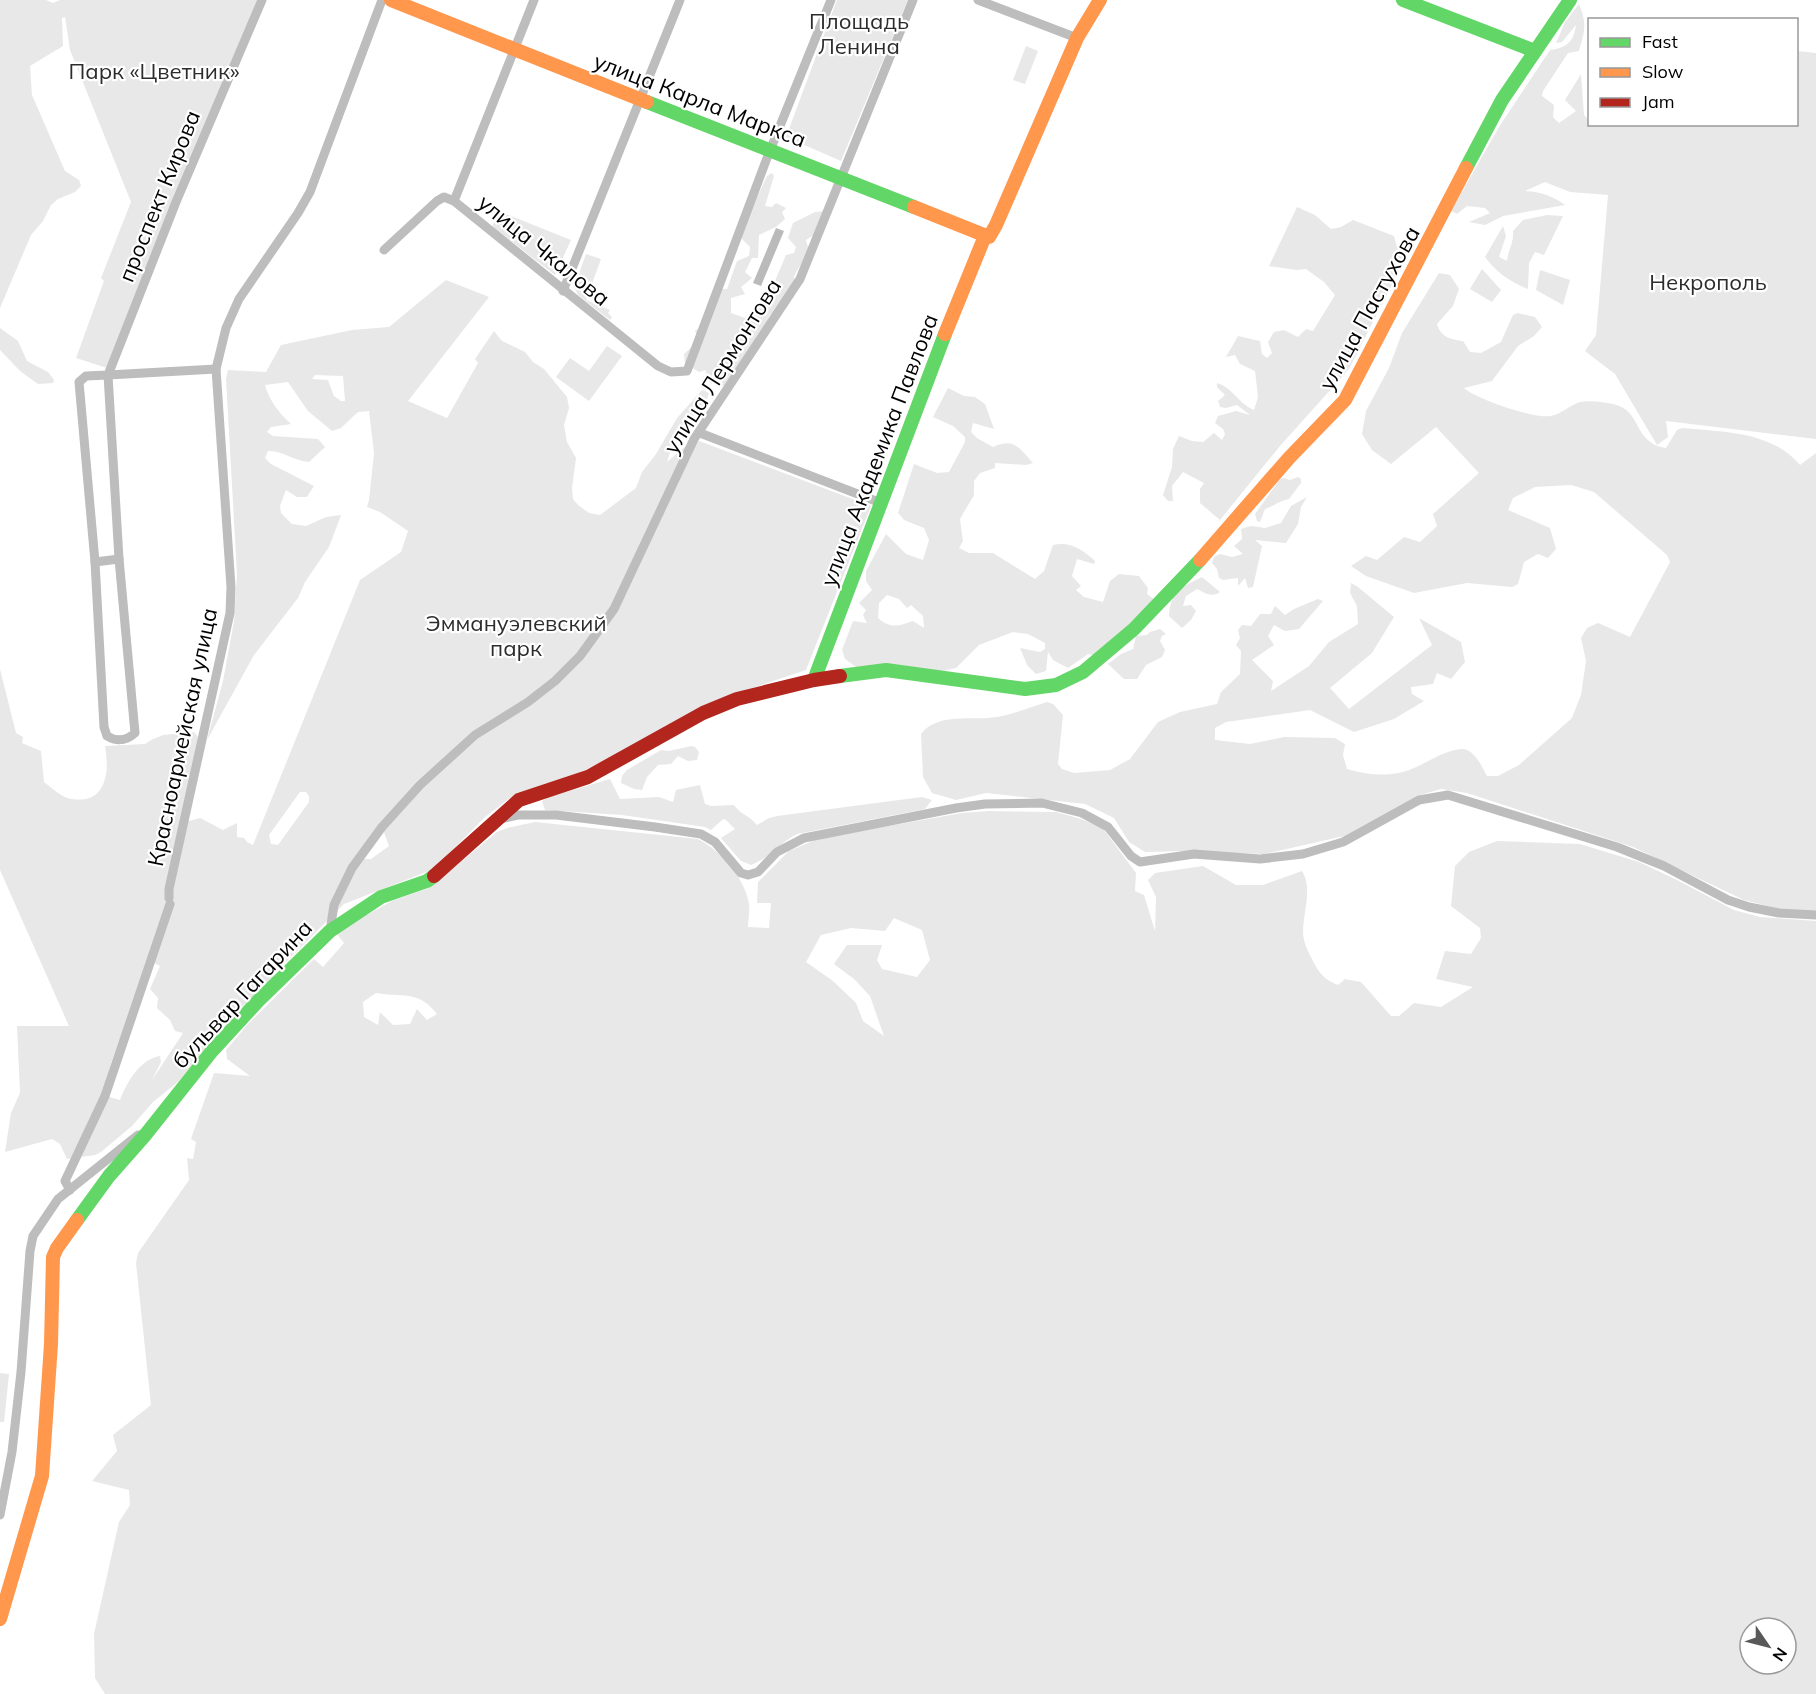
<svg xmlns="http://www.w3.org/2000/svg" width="1816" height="1694" font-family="Mulish,sans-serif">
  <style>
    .green { fill: #e8e8e8; fill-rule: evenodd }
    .water { fill: #bababa }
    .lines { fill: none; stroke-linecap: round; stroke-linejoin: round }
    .street { stroke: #bdbdbd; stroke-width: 9 }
    .fast { stroke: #63d668; stroke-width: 14 }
    .slow { stroke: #ff974d; stroke-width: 14 }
    .jam { stroke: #b3261e; stroke-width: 14 }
    .labels { text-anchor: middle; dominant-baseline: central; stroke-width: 4.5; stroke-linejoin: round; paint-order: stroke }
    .park-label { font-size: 22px; fill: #2c2c2c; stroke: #fff }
    .street-label { font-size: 22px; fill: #000; stroke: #fff }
  </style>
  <rect width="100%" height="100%" fill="#fff"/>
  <g class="green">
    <polygon points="0,0 46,0 53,3 60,0 259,0 110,369 76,358 104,281 101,278 131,202 70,50 65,17 62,18 63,46 30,66 32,95 65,171 79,180 81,186 75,192 58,199 51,205 43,221 31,235 0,308"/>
    <polygon points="837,0 908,0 841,161 786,137"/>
    <path d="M1579,4C1587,24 1585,30 1579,51L1568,53L1543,91L1542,96L1554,105L1553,117L1559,123L1576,111L1565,100L1581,74L1584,115L1589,120L1590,124H1796L1797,51L1816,53V439L1666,421L1668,437L1657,445L1615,374L1585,351L1596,335L1608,195L1570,192L1545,182L1525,191C1541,192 1553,196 1565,205L1503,216L1485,225L1469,222L1490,213L1485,208L1467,206L1457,214L1451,211L1499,127L1550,50C1567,48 1574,41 1576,25L1562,42L1556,43L1565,22Z"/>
    <polygon points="1026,46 1038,51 1025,84 1013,80"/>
    <polygon points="772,173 774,176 765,206 772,207 776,203 786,208 782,212 785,219 776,227 759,235 758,258 752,258 745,272 752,278 741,287 745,294 731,298 731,313 745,318 766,302 786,255 794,253 796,247 788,238 793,223 815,212 826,211 817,233 806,240 809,251 794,276 795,283 781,307 770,315 751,352 728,385 722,386 720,377 712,384 705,380 706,370 699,372 685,363 684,354 698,341 695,330 701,329 718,289 727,289 737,261 749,256 750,247 741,238 743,227 767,176"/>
    <path d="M1297,207L1315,215L1331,229L1341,227L1353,220L1394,236L1397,247L1410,249L1349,369L1280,446L1220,520L1200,503V489L1204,483L1183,472L1172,486L1173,501H1168L1163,495L1172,467L1173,449L1179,436L1192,441L1203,442L1214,433L1222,440L1225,434L1223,429L1215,423L1218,416L1236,411L1250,415L1237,405L1226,408L1220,407L1218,401L1225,395L1217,387V383C1232,387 1239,404 1254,410L1258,397L1255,371L1240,364L1235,355L1226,357L1238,336L1260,341L1262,354L1267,358L1272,353L1268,342L1274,332L1284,330L1298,337L1306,329L1313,331L1335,295L1324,282L1306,269L1297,270L1269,266Z"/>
    <polygon points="499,211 571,240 555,275 493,227 493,224"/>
    <path d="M1547,215L1563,216L1544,255L1535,252L1529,263L1528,289C1510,282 1497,273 1485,257L1503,226L1506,236L1499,257L1507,261C1508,250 1514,243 1513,231L1523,220Z"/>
    <polygon points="586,254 601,259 586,300 610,310 608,313 612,317 610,320 578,295 574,287"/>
    <polygon points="1482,269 1501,290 1492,302 1470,289"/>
    <polygon points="1540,270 1570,280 1563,305 1536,290"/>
    <path d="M1439,273L1450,275L1459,289L1453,306L1437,324C1441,338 1451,339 1463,341L1470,352L1481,353L1501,342L1513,315L1518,313L1535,317L1542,327L1534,336L1518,346L1492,381L1464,388C1476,399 1534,419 1551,416C1561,414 1570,405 1580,402C1589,400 1604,402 1613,404C1643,410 1632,443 1666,448L1677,430L1682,428C1723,432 1772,431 1800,465L1816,453V912L1780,909L1744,900L1633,847L1467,793L1441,789L1417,796L1344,836L1264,854L1182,851L1145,852L1129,842L1114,818L1085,804L986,793L956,800L932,793L923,777L921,734C938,712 972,721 997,717C1014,714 1031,707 1047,702L1053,704L1063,715L1058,764L1062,769L1074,773L1110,770L1130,759L1158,722L1180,712L1217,704L1221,692L1240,674L1241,651L1236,645L1240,638L1238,630L1242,625L1251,626L1260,614H1271L1275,606L1285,615L1294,609L1318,599L1323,601L1299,629L1285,631L1274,625L1268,636L1274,645L1252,660L1273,681L1271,691L1309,666L1329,642L1358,624L1357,606L1350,593L1351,583L1358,587L1394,617L1372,653L1330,688L1349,709L1432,645L1419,618L1461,642L1465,662L1451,679L1437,673L1433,684L1411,687L1412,694L1424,701L1394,719L1354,732L1310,710L1226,722L1215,728V740L1250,744L1284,737L1335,738L1345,744L1343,755L1347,769C1366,775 1386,777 1406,771C1421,767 1453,744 1467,750C1477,755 1482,767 1487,776H1498L1519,765L1572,718L1581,695L1586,661L1581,638L1587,628L1598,623L1630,637L1670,562L1667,555L1594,492L1571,485L1535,487L1513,498L1508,510L1550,528L1556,549L1548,558L1538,554L1524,562L1518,584L1512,587L1467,583L1414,593L1366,576L1351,566L1366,556L1377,560L1404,537L1420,542L1437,526L1433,514L1479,473L1436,427L1391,464L1372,450L1362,434L1366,411L1389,368L1402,333Z"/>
    <path d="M446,280L489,297L408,401L447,418L478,363L475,359L494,331L502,341L525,352L533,362L544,369L567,397L569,408L564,425L567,442L576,458L572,488L573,499L578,505L589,513L600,515L636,488L642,472L656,454L677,418L702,390L709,393C706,407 698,410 690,420C680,432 671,447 667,462L694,439L871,506L806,670L723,698L632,749L563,780L510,798L484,818L434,869L344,904L275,973L274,977L227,1021L179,1081L153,1102L132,1126L101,1152L95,1155L67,1159L60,1144L52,1139L5,1152L11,1113L20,1093L17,1026H69L0,870V669L16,733L23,737L22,743L41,751L44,782C52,788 62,798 72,799C92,802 103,793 106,774C108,766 106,754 105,746L145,744L151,740L163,735L194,732L198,737L182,823L200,818L223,830L237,823V837L244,838L247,842L253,845L360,580L401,552L408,531L380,512L367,507L369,500L374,453L369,411L358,412L341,428L332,431L308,411L288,382L265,385C269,400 279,413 291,424L271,427L267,432L273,436L318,439L325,447L309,462C295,461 281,450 268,451L265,458L271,464L314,486L307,497H297L286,490L280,506L281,513L292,524L306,526L326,517L341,515L329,547L305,582L298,598L254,655L207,740L223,681L234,621L237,574L226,379L228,370L266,372L281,345L352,330L389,327ZM315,375L343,376L345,401H341L334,396L328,380L312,379ZM300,792H306L309,796V802L278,845L271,844L269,835ZM382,827L389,846L371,859H362ZM154,963L160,966L150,989L158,998L157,1008L170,1020L175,1031L183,1033L152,1080L161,1062L160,1056C140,1059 127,1082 120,1100L103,1095L111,1063L145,970Z"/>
    <polygon points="0,328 18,341 27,361 48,372 54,380 53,383 38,384 20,371 0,350"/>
    <polygon points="607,346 622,356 589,401 556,377 570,358 589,371"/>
    <path d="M948,388L964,396L975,397L985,404L994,429L973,423L971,432L977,438L993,447C1014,437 1019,448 1033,463L1026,465L995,463V468L980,473L974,481V495L960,519L963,541L959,548L969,553H993L1035,579L1044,571L1053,545C1070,541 1083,550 1095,561L1094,564L1077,559L1072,576L1081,586L1076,590L1084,597L1103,602L1110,581L1119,574L1139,576L1148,588L1147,594L1155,600L1097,656L1088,654L1068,668L1053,660L1048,652L1046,671L1036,674L1027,665L1020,648L1040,652L1045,649V643L1028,634L1013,632L979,645L956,668L936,672L856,667L845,659L842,650L853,621L867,623L863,615L866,610L859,603L872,590L866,581V571L886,534L906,554L923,560L929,540L924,528L904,520L898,513L914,464L937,473L949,472L965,442V437L953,426L933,417ZM887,595L899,599L907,608L911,605L923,616L924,628L913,621C899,626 890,629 878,618L879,603Z"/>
    <path d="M1298,477L1301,479V483L1289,499C1279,501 1274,506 1265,509L1260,522L1257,521L1255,514L1280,479L1284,478L1290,480Z"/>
    <polygon points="1307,497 1301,507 1298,524 1286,543 1255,540 1262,546 1253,587 1248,588 1245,578 1238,586 1238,578 1223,580 1219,578 1217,569 1212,563 1214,557 1220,554 1232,557 1243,554 1234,546 1242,539 1241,529 1251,526 1265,528 1281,523 1291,506"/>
    <path d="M1202,577L1220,592C1212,598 1205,593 1197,589L1186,596L1183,606L1191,605L1196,611L1191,620L1182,628L1169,616C1170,592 1183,586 1202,577Z"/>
    <polygon points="1160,629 1166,634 1162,636 1160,641 1165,650 1162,657 1146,665 1137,679 1124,679 1108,664 1121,654 1133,649 1136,636 1147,635 1150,632"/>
    <polygon points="691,746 695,747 699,752 697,760 688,761 678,756 671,764 658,765 647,777 642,790 634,789 621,783 622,776 627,770 661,750 669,751"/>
    <path d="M610,779L620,799L659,797L673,802L676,790L700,785L705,804L711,806L734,805C740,814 750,816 757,825L769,818L777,816L922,797L932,800L925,809L797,834C778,844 771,857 751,865L741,861L721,838L735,829L725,819L722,820L711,830L705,827L622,815L545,810L542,801L549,797Z"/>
    <path d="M989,811L1056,812L1078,818L1102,827L1136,873L1135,891L1144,895L1155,931L1156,897L1148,880L1155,873L1203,866L1236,885H1263L1302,871C1313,888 1303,913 1303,932C1303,943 1309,953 1314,963C1320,974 1325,980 1338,985L1345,979L1361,982L1391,1016H1399L1414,1003L1441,1007L1473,987L1436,979L1445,951L1471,954L1481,938L1480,928L1451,906L1455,866L1469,852L1497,841L1580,844L1639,862L1677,880L1734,910L1760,917L1816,921V1694H105L95,1678L94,1634L119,1522L130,1505L129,1490L92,1481L117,1451L113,1435L151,1405L136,1263L138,1253L189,1180L187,1158L193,1159L196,1142L191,1139L214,1073L250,1076L227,1059L226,1050L248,1024L314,959L323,967L344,943L337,934L361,918L392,901L429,888L497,832L507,828L535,822L698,839C720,850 745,878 749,904C750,911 748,920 748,927L769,928L771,903H757L758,882L789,851L820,838L962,813ZM894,918L922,930L930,960L917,977L882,969L877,960L882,945H847L834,964L854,979L870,996L884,1036L863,1021L856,1003L833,981L806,962L821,935L851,928L885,931ZM376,993C402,998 418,989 437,1014L427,1020L417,1009L410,1024L393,1025L380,1012L378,1025L364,1017L363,1002ZM1750,1628H1786V1664H1750Z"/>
    <polygon points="0,1373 9,1374 4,1422 0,1422"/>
  </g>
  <polygon class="water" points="776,228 784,231 761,286 753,283"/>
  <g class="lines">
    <g class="street">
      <polyline points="978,0 1077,38"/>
      <polyline points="454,201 534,0"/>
      <polyline points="384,250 437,201 444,197 454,201 658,366 671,372 687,371 767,158 831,0"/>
      <polyline points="563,291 680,0"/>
      <path d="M216,369L108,375L86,376L79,382L95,562L104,727L107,736C117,742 126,741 135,733L119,559L108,375L176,202L262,0"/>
      <polyline points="700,433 881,503"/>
      <polyline points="95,562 119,559"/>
      <polyline points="500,819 518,815 556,815 655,827 701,834 715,842 741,873 748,875 758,872 777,852 804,838 956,808 985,804 1042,803 1082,813 1108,827 1131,856 1140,862 1194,854 1260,859 1303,854 1343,842 1419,800 1448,795 1617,847 1664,866 1728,900 1749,907 1779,913 1816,915"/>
      <polyline points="169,898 169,889 230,613 231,587 216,369 226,328 239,299 298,213 310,192 382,0"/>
      <polyline points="330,931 334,905 352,868 382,827 420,785 475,735 528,702 555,681 580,656 614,609 694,439 800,279 913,0"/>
      <polyline points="70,1190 65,1181 105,1096 170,904"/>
      <polyline points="0,1515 12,1452 21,1372 30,1251 33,1236 58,1199 138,1135"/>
    </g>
    <g class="fast">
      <polyline points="1403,0 1535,51"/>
      <polyline points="647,102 914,207"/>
      <polyline points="1466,168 1502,100 1570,0"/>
      <polyline points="840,676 886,670 1025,689 1056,685 1083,672 1134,629 1200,560"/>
      <polyline points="814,680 945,334"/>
      <polyline points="77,1220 109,1176 146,1134 212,1051 258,1001 330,931 381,897 427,881 434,876"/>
    </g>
    <g class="slow">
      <polyline points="391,0 647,102"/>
      <polyline points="914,207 989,237 996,225 1077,38 1100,0"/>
      <polyline points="945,334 985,236"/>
      <polyline points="1200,560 1289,458 1345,400 1466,168"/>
      <polyline points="0,1619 42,1476 51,1344 53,1257 57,1248 77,1220"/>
    </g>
    <polyline class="jam" points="434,876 519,800 588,777 703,713 737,699 814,680 840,676"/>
  </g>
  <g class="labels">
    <g class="park-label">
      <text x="859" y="21">Площадь<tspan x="859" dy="25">Ленина</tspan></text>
      <text x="154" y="71">Парк «Цветник»</text>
      <text x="1708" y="282">Некрополь</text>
      <text x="516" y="623">Эммануэлевский<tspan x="516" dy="25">парк</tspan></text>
    </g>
    <g class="street-label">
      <text transform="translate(700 100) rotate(21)">улица Карла Маркса</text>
      <text transform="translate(159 196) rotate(-68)">проспект Кирова</text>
      <text transform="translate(544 250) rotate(39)">улица Чкалова</text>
      <text transform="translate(1369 308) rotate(-61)">улица Пастухова</text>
      <text transform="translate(722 366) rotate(-58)">улица Лермонтова</text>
      <text transform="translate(879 450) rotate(-69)">улица Академика Павлова</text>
      <text transform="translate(182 737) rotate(-78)">Красноармейская улица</text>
      <text transform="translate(242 994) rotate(-47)">бульвар Гагарина</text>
    </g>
  </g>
  <rect x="1588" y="18" width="210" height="108" fill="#ffffff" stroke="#999999" stroke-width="1.5"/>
  <rect x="1600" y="38" width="30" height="9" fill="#63d668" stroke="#999999" stroke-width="1.5"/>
  <text x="1642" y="48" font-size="18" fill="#000000">Fast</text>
  <rect x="1600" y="68" width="30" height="9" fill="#ff974d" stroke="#999999" stroke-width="1.5"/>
  <text x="1642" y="78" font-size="18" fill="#000000">Slow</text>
  <rect x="1600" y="98" width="30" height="9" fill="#b3261e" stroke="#999999" stroke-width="1.5"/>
  <text x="1642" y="108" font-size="18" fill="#000000">Jam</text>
  <g transform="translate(1768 1646) rotate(125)"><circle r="28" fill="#ffffff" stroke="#999999" stroke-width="1.5"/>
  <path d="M0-4.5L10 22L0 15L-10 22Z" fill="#595959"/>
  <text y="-9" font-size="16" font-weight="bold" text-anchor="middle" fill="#000000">N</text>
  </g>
</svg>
